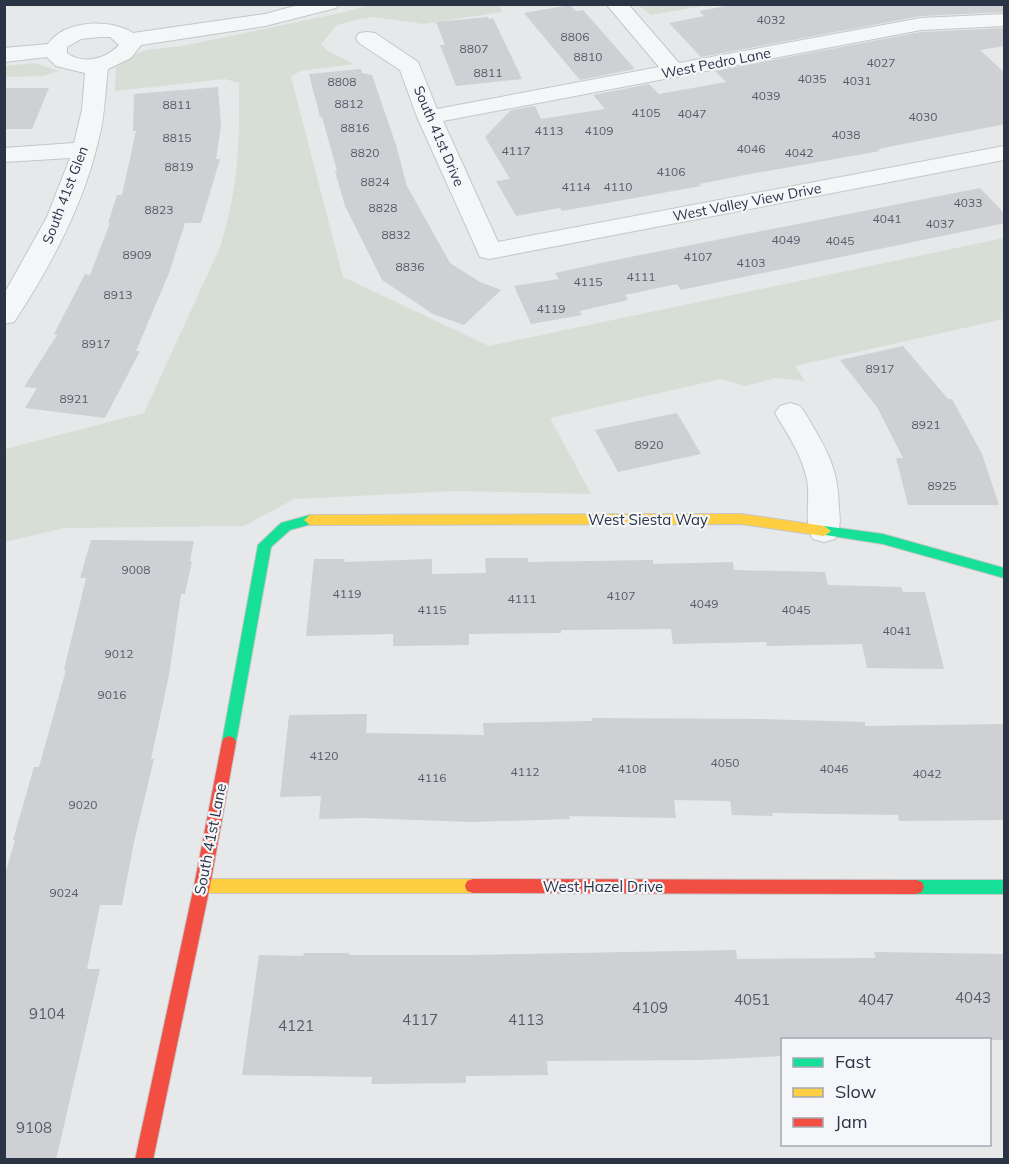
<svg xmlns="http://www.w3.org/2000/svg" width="1009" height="1164" font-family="Mulish,sans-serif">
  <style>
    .green { fill: #d6ded6 }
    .building { fill: #ced0d3 }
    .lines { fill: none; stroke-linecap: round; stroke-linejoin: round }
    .street-casing { stroke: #c4c6c8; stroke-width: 2 }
    .fast-casing { stroke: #c4c6c8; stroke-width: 2 }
    .slow-casing { stroke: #c4c6c8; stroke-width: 2 }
    .jam-casing { stroke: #c4c6c8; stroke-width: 2 }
    .street { fill: #f5f6f7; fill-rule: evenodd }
    .fast { fill: #16e098; fill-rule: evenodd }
    .slow { fill: #ffcf43; fill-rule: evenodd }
    .jam { fill: #f24e42; fill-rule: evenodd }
    .labels { text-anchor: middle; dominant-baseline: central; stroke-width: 4.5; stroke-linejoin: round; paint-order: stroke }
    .number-label { font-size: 12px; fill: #545c69 }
    .far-street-label { font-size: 14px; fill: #2b3445; stroke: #f4f6f9 }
    .street-label { font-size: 15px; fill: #2b3445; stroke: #f4f6f9 }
    .near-number-label { font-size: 15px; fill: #545c69 }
  </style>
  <rect width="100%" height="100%" fill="#e6e8ea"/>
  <g class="green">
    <path d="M370,5H500L501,12L423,24L374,17L355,20L337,25L321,44L329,52L354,64L300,71L291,77L343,277L489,346L1004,238V319L795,366L805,381L776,378L745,386L721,379L550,418L591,494L456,491L294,499L244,526L64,528L5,542V449L144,413L220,247C238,192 240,140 239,83L225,79L115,91L116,68L130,56L147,50L182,46L341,13Z"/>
    <polygon points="638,5 708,5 651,15"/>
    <polygon points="34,63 59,71 43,76 5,77 5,66"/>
  </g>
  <g class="building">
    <polygon points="737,4 1005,4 1005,12 921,16 701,57 669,23 704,16 699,11"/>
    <polygon points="570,5 576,11 583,10 635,69 580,80 524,13"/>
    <polygon points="488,17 489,19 493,18 522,79 456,86 440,45 445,45 436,22"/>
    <polygon points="1005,28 1005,46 980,50 1005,73 1005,124 878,149 880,151 750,174 699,184 701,186 607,203 562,211 560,208 516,216 496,181 510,179 485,137 511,110 535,106 541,119 605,109 593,95 649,84 659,94 726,82 715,71 921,32"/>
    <polygon points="361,69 362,73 372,75 396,145 407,186 450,263 480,282 501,290 464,325 433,314 382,280 345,206 335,171 337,171 322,117 320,117 309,74"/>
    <polygon points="218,87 221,126 216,159 220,159 201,223 185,223 169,273 136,351 140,351 105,418 25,408 37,388 24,387 57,335 54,334 85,274 90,275 110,223 108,223 117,195 122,195 136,131 133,131 134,94"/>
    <polygon points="4,88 49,88 32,129 4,129"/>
    <polygon points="980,188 1005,214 1005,223 681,290 677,284 625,295 628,300 580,311 582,315 531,324 514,286 559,279 555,273 610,261"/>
    <polygon points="903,346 948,399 952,399 982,454 999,505 908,505 896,458 903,458 877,407 840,360"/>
    <polygon points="677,413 701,454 618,472 595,430"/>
    <polygon points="91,540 194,541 190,561 192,561 185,594 181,594 169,675 151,759 154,759 134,842 122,905 100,905 87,969 100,969 56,1160 4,1160 4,878 15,840 13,840 34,767 39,767 66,670 64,670 86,578 80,578"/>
    <polygon points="485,558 528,558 528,562 653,560 653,564 733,562 734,570 825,572 828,585 901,587 903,592 925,592 944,669 867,668 862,644 767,646 766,642 673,644 671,629 561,630 561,633 469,634 469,645 393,646 393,634 306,636 314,559 345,559 344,562 432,559 432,574 486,573"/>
    <polygon points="367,714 366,733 484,735 483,723 592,721 592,718 760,719 865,722 865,726 1005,724 1005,820 899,821 898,815 772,813 773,816 732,815 730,801 674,800 676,818 569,816 570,819 471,822 363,818 319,819 321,796 280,797 289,715"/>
    <polygon points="736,950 737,959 876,958 874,952 1005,954 1005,1040 783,1040 783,1056 701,1060 547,1061 548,1075 466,1076 466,1083 371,1084 372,1077 242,1075 259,955 303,956 304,953 349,953 349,955 466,955"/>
  </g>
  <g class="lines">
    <g class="street-casing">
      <g id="street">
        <path d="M302,4H339L336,8L265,26L141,45L131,58L108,69C105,92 105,115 99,138C84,204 51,266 14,322L4,324V294L47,217L70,158L4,162V148L74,143L82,110L85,73L56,66L47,57L4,62V48L48,44C64,20 110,18 133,33L265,14ZM100,37H110L119,45C106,59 83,65 67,53V47L81,39Z"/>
        <polygon points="606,4 628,4 679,63 921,18 1004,14 1004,26 921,30 443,121 498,242 1004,146 1004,160 489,259 480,257 417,117 400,70 359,43 356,38 359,33 367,32 375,33 418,62 437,109 659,67"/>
        <path d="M790,403L800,406L805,413C826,449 838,465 839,508C840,519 841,529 835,539L824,542L813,539C803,522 811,499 807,480C802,455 788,435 775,413L780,406Z"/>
      </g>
    </g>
    <g class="fast-casing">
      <g id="fast">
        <polygon points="310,515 316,520 315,523 290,530 271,547 236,742 234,746 229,748 224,746 222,742 258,545 281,523"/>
        <polygon points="824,526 883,534 1004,568 1004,578 883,544 819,534 817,531 819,528"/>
        <polygon points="916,880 1004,880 1004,894 916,894 910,892 908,887 910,882"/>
      </g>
    </g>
    <g class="slow-casing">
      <g id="slow">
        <polygon points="741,514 824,526 831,531 824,536 741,524 310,525 304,520 310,515"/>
        <polygon points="202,879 473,879 479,881 481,886 479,891 473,893 202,893 196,891 194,886 196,881"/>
      </g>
    </g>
    <g class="jam-casing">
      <g id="jam">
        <polygon points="229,736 234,738 236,742 210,886 153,1160 135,1160 194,886 222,742 224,738"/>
        <polygon points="473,879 916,880 922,882 924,887 922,892 916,894 473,893 467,891 465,886 467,881"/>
      </g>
    </g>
    <use href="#street" class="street"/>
    <use href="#fast" class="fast"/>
    <use href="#slow" class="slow"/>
    <use href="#jam" class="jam"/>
  </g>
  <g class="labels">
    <g class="number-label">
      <text x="771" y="19">4032</text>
      <text x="575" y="36">8806</text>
      <text x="474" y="48">8807</text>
      <text x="588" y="56">8810</text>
      <text x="881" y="62">4027</text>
      <text x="488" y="72">8811</text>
      <text x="812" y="78">4035</text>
      <text x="857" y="80">4031</text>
      <text x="342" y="81">8808</text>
      <text x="766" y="95">4039</text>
      <text x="349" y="103">8812</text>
      <text x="177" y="104">8811</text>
      <text x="646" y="112">4105</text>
      <text x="692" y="113">4047</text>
      <text x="923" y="116">4030</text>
      <text x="355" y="127">8816</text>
      <text x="549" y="130">4113</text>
      <text x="599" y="130">4109</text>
      <text x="846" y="134">4038</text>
      <text x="177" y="137">8815</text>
      <text x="751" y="148">4046</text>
      <text x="516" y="150">4117</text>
      <text x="365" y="152">8820</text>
      <text x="799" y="152">4042</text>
      <text x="179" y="166">8819</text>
      <text x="671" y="171">4106</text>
      <text x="375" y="181">8824</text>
      <text x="576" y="186">4114</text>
      <text x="618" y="186">4110</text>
      <text x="968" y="202">4033</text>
      <text x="383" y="207">8828</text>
      <text x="159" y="209">8823</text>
      <text x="887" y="218">4041</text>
      <text x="940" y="223">4037</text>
      <text x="396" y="234">8832</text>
      <text x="786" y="239">4049</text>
      <text x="840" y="240">4045</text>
      <text x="137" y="254">8909</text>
      <text x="698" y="256">4107</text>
      <text x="751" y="262">4103</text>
      <text x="410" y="266">8836</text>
      <text x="641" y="276">4111</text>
      <text x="588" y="281">4115</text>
      <text x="118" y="294">8913</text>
      <text x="551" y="308">4119</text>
      <text x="96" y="343">8917</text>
      <text x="880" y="368">8917</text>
      <text x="74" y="398">8921</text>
      <text x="926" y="424">8921</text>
      <text x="649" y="444">8920</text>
      <text x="942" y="485">8925</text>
      <text x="136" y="569">9008</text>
      <text x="347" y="593">4119</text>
      <text x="621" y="595">4107</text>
      <text x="522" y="598">4111</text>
      <text x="704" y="603">4049</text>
      <text x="432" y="609">4115</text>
      <text x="796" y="609">4045</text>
      <text x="897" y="630">4041</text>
      <text x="119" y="653">9012</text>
      <text x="112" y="694">9016</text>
      <text x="324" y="755">4120</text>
      <text x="725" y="762">4050</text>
      <text x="632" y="768">4108</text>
      <text x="834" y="768">4046</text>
      <text x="525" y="771">4112</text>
      <text x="927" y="773">4042</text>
      <text x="432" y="777">4116</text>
      <text x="83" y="804">9020</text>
      <text x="64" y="892">9024</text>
    </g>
    <g class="far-street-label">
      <text transform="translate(716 63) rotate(-11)">West Pedro Lane</text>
      <text transform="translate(439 136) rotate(67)">South 41st Drive</text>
      <text transform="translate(65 195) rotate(-69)">South 41st Glen</text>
      <text transform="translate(747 202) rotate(-11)">West Valley View Drive</text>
    </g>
    <g class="street-label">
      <text x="648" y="519">West Siesta Way</text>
      <text transform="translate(210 839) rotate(-79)">South 41st Lane</text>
      <text x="603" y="886">West Hazel Drive</text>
    </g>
    <g class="near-number-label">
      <text x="973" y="997">4043</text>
      <text x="752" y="999">4051</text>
      <text x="876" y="999">4047</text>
      <text x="650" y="1007">4109</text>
      <text x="47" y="1013">9104</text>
      <text x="420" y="1019">4117</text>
      <text x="526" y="1019">4113</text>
      <text x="296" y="1025">4121</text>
      <text x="34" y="1127">9108</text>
    </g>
  </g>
  <rect width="1009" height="1164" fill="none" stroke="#2b3445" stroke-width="12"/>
  <rect x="781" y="1038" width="210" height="108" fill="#f4f6f9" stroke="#a4a8b1" stroke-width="1.5"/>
  <rect x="793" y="1058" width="30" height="9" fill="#16e098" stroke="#a4a8b1" stroke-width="1.5"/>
  <text x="835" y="1068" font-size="18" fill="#2b3445">Fast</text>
  <rect x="793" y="1088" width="30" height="9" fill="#ffcf43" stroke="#a4a8b1" stroke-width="1.5"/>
  <text x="835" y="1098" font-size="18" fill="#2b3445">Slow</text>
  <rect x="793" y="1118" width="30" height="9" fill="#f24e42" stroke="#a4a8b1" stroke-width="1.5"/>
  <text x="835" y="1128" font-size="18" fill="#2b3445">Jam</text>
</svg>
